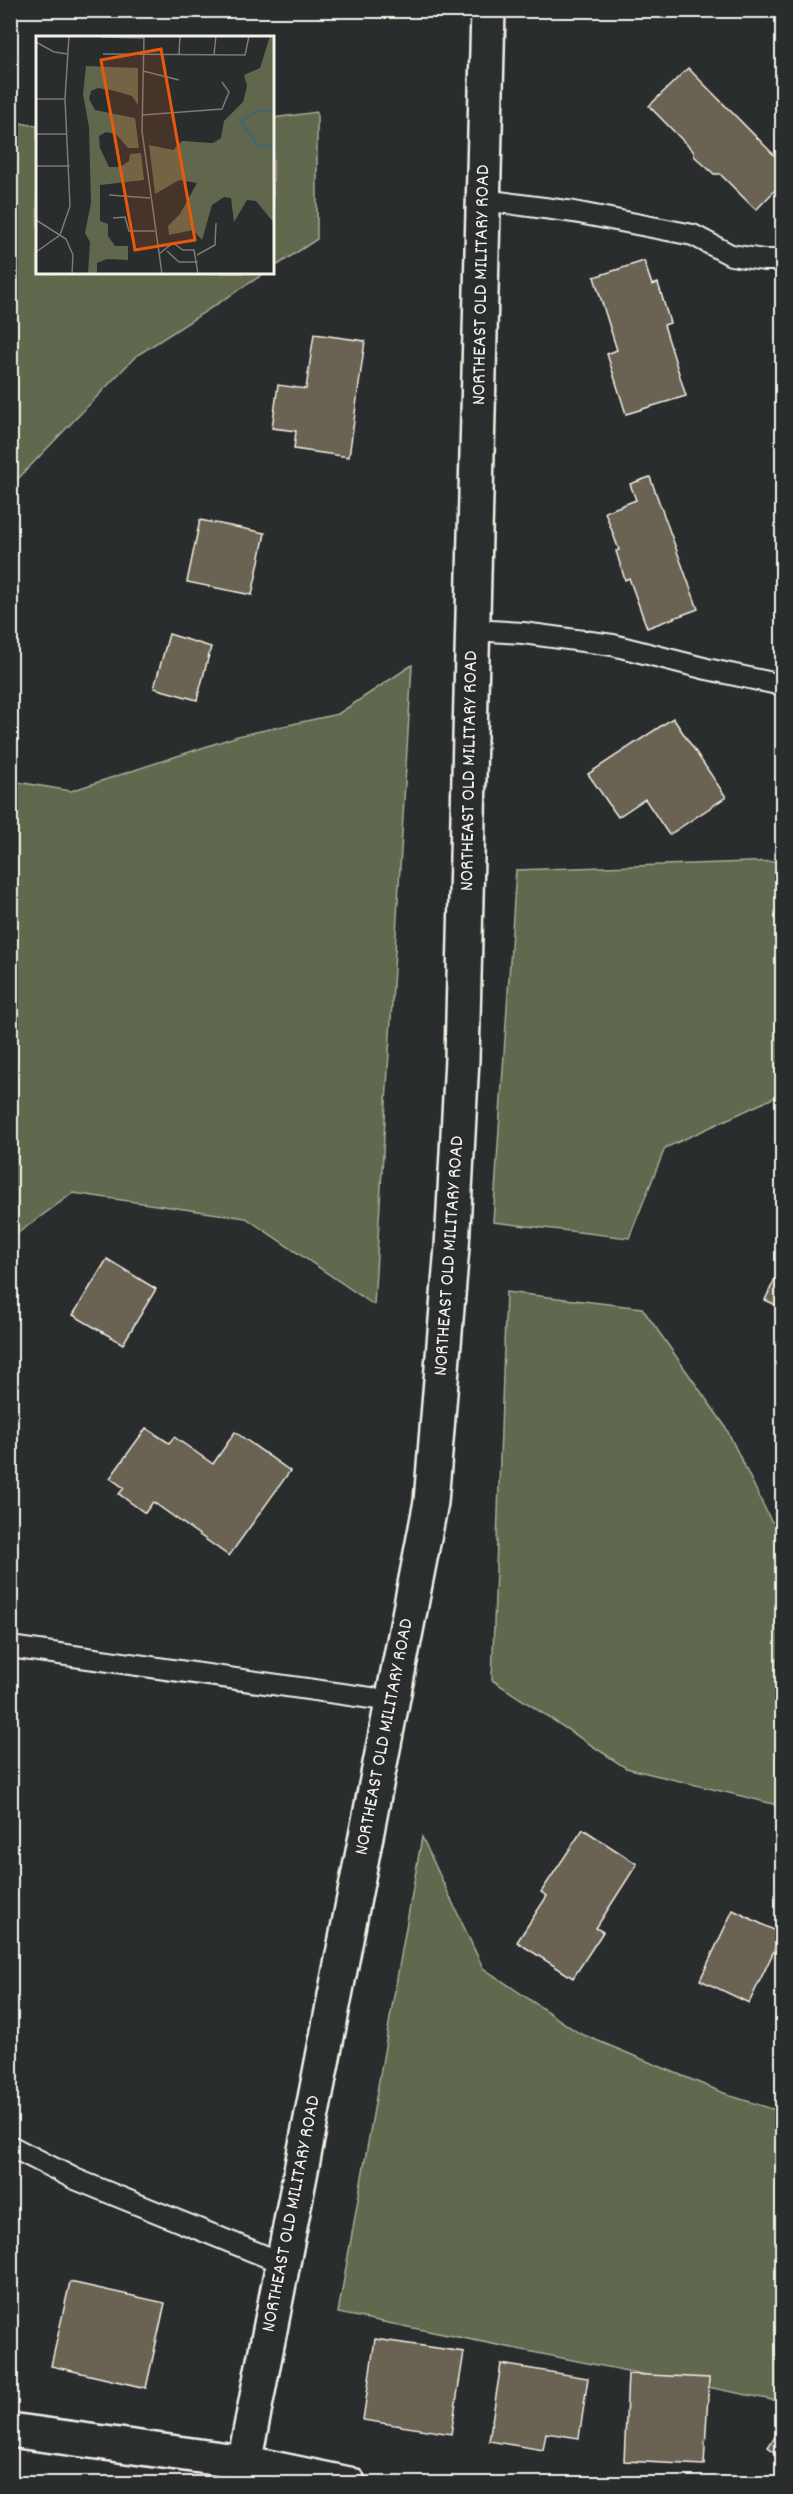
<svg xmlns="http://www.w3.org/2000/svg" width="793" height="2494" font-family="Dekko,sans-serif">
  <style>
    .green { fill: #61674d; stroke: #aaac9a; stroke-width: 1.5 }
    .building { fill: #6a6352; stroke: #f4f1e8; stroke-width: 1.5 }
    .lines { fill: none; stroke-linecap: round; stroke-linejoin: round }
    .service-casing { stroke: #f4f1e8; stroke-width: 24 }
    .minor-casing { stroke: #f4f1e8; stroke-width: 38 }
    .tertiary-casing { stroke: #f4f1e8; stroke-width: 38 }
    .service { stroke: #2a2d2e; stroke-width: 20 }
    .minor { stroke: #2a2d2e; stroke-width: 33 }
    .tertiary { stroke: #2a2d2e; stroke-width: 33 }
    .labels { text-anchor: middle; dominant-baseline: central; stroke-width: 6; stroke-linejoin: round; paint-order: stroke }
    .street-label { font-size: 20px; fill: #f4f1e8; stroke: #2a2d2e }
    .inset-river { fill: none; stroke: #49646d; stroke-width: 3 }
    .inset-road { fill: none; stroke: #7b7b78; stroke-width: 1.5 }
    .view { fill: #e8590c; fill-opacity: 0.15; stroke: #e8590c; stroke-width: 3 }
    .inset-edge { fill: none; stroke: #f4f1e8; stroke-width: 3 }
  </style>
  <rect width="100%" height="100%" fill="#2a2d2e"/>
  <filter id="ink" filterUnits="userSpaceOnUse"><feTurbulence type="fractalNoise" baseFrequency=".0167" numOctaves="2"/><feDisplacementMap in="SourceGraphic" scale="12" xChannelSelector="R" yChannelSelector="G"/><feConvolveMatrix kernelMatrix="1 2 1 2 8 2 1 2 1" color-interpolation-filters="sRGB"/></filter>
  <g filter="url(#ink)">
    <g class="green">
      <polygon points="317,112 317,239 273,268 273,118"/>
      <polygon points="10,121 37,126 38,273 265,273 136,356 11,486"/>
      <polygon points="412,665 374,1305 246,1218 73,1193 11,1238 11,781 71,791 238,736 338,714"/>
      <polygon points="782,861 782,1094 665,1148 629,1238 493,1222 516,870"/>
      <polygon points="506,1292 642,1308 725,1426 771,1521 782,1525 782,1806 626,1768 492,1680"/>
      <polygon points="422,1837 483,1968 579,2033 731,2096 782,2112 782,2402 338,2313"/>
    </g>
    <g class="building">
      <polygon points="688,68 782,163 782,183 756,210 720,174 714,174 694,156 694,152 649,106"/>
      <polygon points="644,261 652,285 658,283 670,323 664,325 686,396 626,414 607,354 617,350 594,277"/>
      <polygon points="314,334 365,341 349,457 294,449 296,431 272,428 278,385 306,389"/>
      <polygon points="650,477 698,609 647,628 629,578 625,580 616,551 619,550 605,512 636,500 630,484"/>
      <polygon points="200,520 265,533 252,595 187,582"/>
      <polygon points="169,634 211,647 197,700 154,688"/>
      <polygon points="673,718 726,797 669,835 645,799 618,817 588,774"/>
      <polygon points="107,1259 156,1289 123,1344 73,1315"/>
      <polygon points="782,1264 782,1308 765,1300"/>
      <polygon points="146,1428 169,1443 174,1437 213,1464 235,1432 290,1471 229,1556 153,1502 145,1513 119,1494 124,1488 110,1478"/>
      <polygon points="583,1829 637,1864 596,1928 603,1932 573,1978 517,1942 547,1896 541,1892"/>
      <polygon points="733,1910 782,1934 749,2003 700,1980"/>
      <polygon points="70,2282 165,2303 146,2388 51,2366"/>
      <polygon points="375,2339 464,2352 451,2434 363,2420"/>
      <polygon points="501,2364 588,2378 579,2438 546,2433 543,2450 489,2441"/>
      <polygon points="628,2374 709,2378 704,2465 624,2461"/>
      <polygon points="782,2427 782,2457 768,2447"/>
    </g>
    <g class="lines">
      <g class="service-casing">
        <g id="service">
          <polyline points="484,200 574,212 693,235 731,255 764,260 782,260"/>
          <polyline points="473,630 523,633 613,645 707,669 782,685"/>
          <polyline points="10,1647 392,1701"/>
          <polyline points="10,2146 75,2179 282,2263"/>
        </g>
      </g>
      <g class="minor-casing">
        <polyline id="minor" points="10,2430 243,2462 349,2484"/>
      </g>
      <g class="tertiary-casing">
        <polyline id="tertiary" points="240,2484 431,1502 452,1247 462,1059 488,10"/>
      </g>
      <use href="#service" class="service"/>
      <use href="#minor" class="minor"/>
      <use href="#tertiary" class="tertiary"/>
    </g>
  </g>
  <g class="labels">
    <g class="street-label">
      <text transform="translate(482 285) rotate(-89)">NORTHEAST OLD MILITARY ROAD</text>
      <text transform="translate(470 771) rotate(-89)">NORTHEAST OLD MILITARY ROAD</text>
      <text transform="translate(450 1256) rotate(-86)">NORTHEAST OLD MILITARY ROAD</text>
      <text transform="translate(385 1737) rotate(-79)">NORTHEAST OLD MILITARY ROAD</text>
      <text transform="translate(292 2214) rotate(-79)">NORTHEAST OLD MILITARY ROAD</text>
    </g>
  </g>
  <g transform="translate(36 36)">
    <rect width="238" height="238" fill="#2a2d2e"/>
    <path d="M234,0H239L238,187L220,165L211,164L198,186L195,162L188,161L176,169L166,204L157,194L133,199L132,190L144,178L161,147L143,144L119,158L113,109L137,114L146,105L177,107L185,102L188,85L207,66L211,50L208,39L224,32ZM50,30L102,32V69L96,60L75,54L62,52L55,55L53,63L59,74L99,82L103,112H92L80,98L70,96L63,100L64,112L73,131H84L93,125L94,118L105,117L108,144L64,149V185L72,188V200L79,210H92V224L71,223L61,227V238H52L54,206L49,197L55,167L53,91L47,58Z" fill="#61674d"/>
    <path class="inset-river" d="M239,75H222L205,85L222,110L238,109L239,124"/>
    <path class="inset-road" d="M108,0L106,95L126,238M65,1L108,2M0,6L18,16L32,18M67,18L209,19L213,0M143,18L144,0M178,18L180,0M107,35L143,44M0,63H29M106,79L186,73L193,56L186,46M0,98H31M0,130H34M73,159L114,162M77,182L89,181L93,195H119M0,184L30,203L37,219L36,238M131,215L143,226H162M0,216L24,199L34,170L29,63L33,0M123,218L137,207L147,214H158L162,238M161,219L179,209L180,187"/>
    <path class="view" d="M125,13L159,204L99,214L65,24Z"/>
    <rect width="238" height="238" class="inset-edge"/>
  </g>
  <rect width="793" height="2494" fill="none" stroke="#2a2d2e" stroke-width="36"/>
  <rect x="18" y="18" width="757" height="2458" fill="none" stroke="#f4f1e8" stroke-width="2" filter="url(#ink)"/>
</svg>
